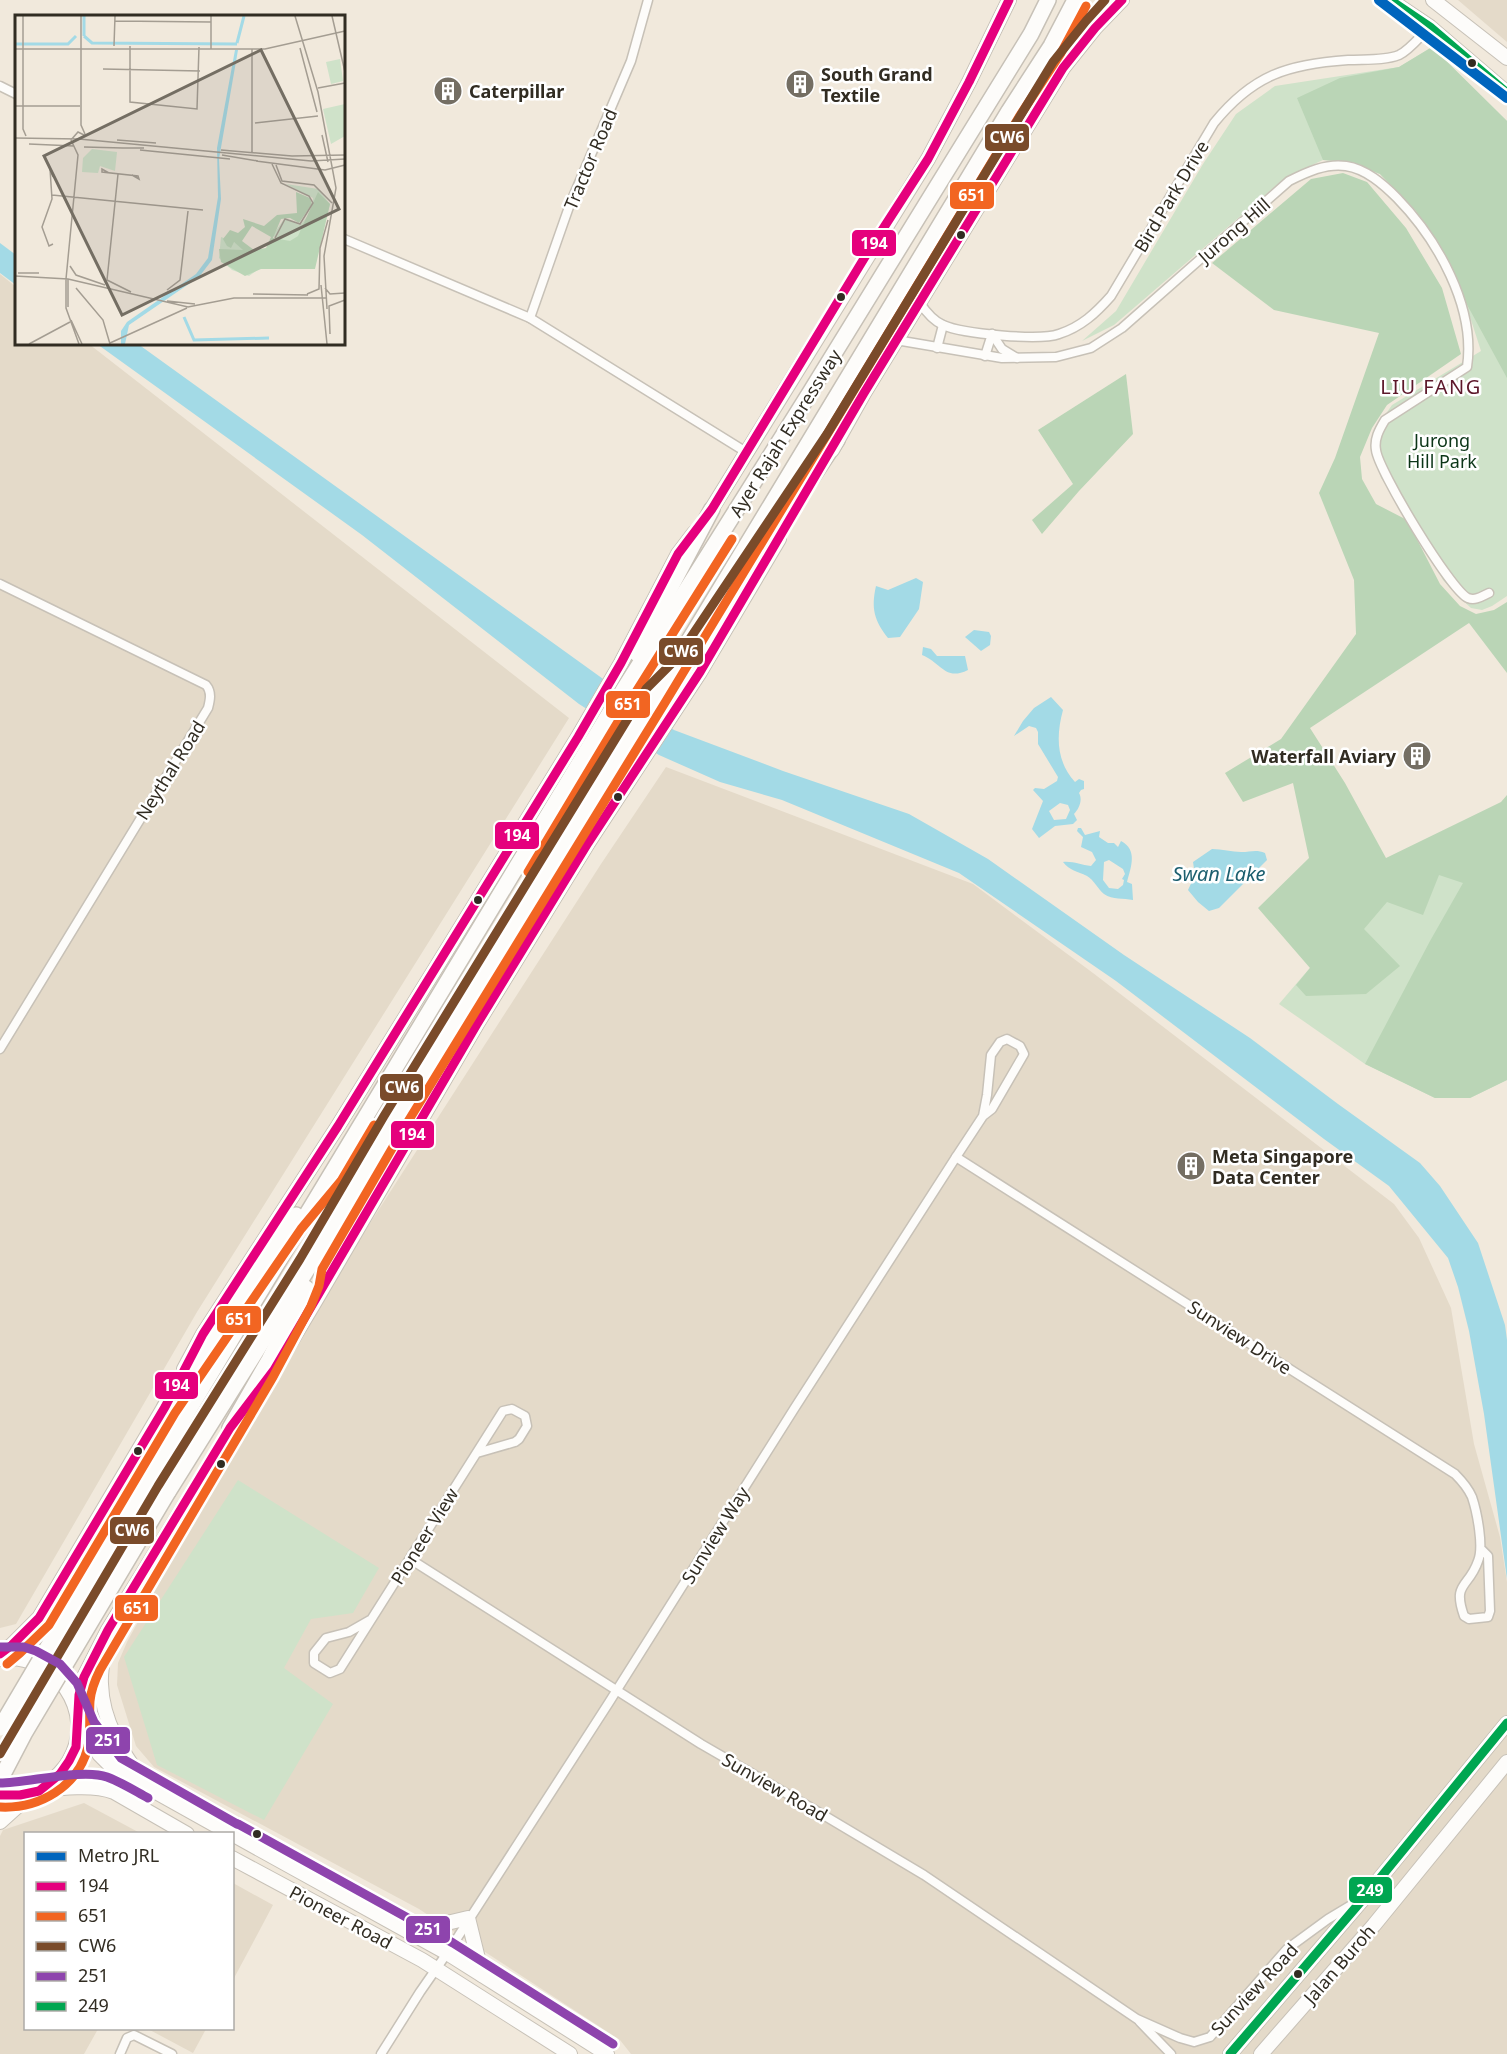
<svg xmlns="http://www.w3.org/2000/svg" width="1507" height="2054" font-family="'Noto Sans',sans-serif">
  <style>
    .industrial { fill: #e4dac9 }
    .green { fill: #cfe2c9 }
    .forest { fill: #bad5b6 }
    .water { fill: #a3dae6; fill-rule: evenodd }
    .lines { fill: none; stroke-linecap: round; stroke-linejoin: round }
    .street-casing { stroke: #c7c1b7; stroke-width: 11 }
    .primary-casing { stroke: #c7c1b7; stroke-width: 16 }
    .highway-casing { stroke: #c7c1b7; stroke-width: 18 }
    .street { stroke: #fdfcfa; stroke-width: 8 }
    .primary { stroke: #fdfcfa; stroke-width: 14 }
    .highway { stroke: #fdfcfa; stroke-width: 15 }
    .highway-bridge-casing { stroke: #c7c1b7; stroke-width: 18; stroke-linecap: butt }
    .highway-bridge { stroke: #fdfcfa; stroke-width: 15 }
    .bus-1-casing { stroke: #fff; stroke-width: 14 }
    .bus-2-casing { stroke: #fff; stroke-width: 14 }
    .bus-3-casing { stroke: #fff; stroke-width: 14 }
    .bus-4-casing { stroke: #fff; stroke-width: 14 }
    .bus-5-casing { stroke: #fff; stroke-width: 14 }
    .bus-1 { stroke: #e5007d; stroke-width: 9 }
    .bus-2 { stroke: #f26522; stroke-width: 9 }
    .bus-3 { stroke: #7a4b2a; stroke-width: 9 }
    .bus-4 { stroke: #8e44ad; stroke-width: 9 }
    .bus-5 { stroke: #00a651; stroke-width: 9 }
    .metro-1-casing { stroke: #fff; stroke-width: 15 }
    .metro-1 { stroke: #0065bd; stroke-width: 10 }
    .bus-dot { fill: #312c22; stroke: #fff; stroke-width: 2 }
    .labels { text-anchor: middle; dominant-baseline: central; stroke-width: 5; stroke-linejoin: round; paint-order: stroke }
    .poi-label { font-size: 18px; font-weight: bold; fill: #312c22; stroke: #fff; text-anchor: start }
    .street-label { font-size: 18px; fill: #312c22; stroke: #fff }
    .park-label { font-size: 18px; fill: #0b3517; stroke: #fff }
    .neighbourhood-label { font-size: 20px; letter-spacing: 1.5px; fill: #5d182b; stroke: #fff }
    .water-label { font-size: 20px; font-style: italic; fill: #1c5f6f; stroke: #fff }
    .inset-river { fill: none; stroke: #a3dae6; stroke-width: 3 }
    .inset-road { fill: none; stroke: #a49d92; stroke-width: 1.5 }
    .view { fill: #746e63; fill-opacity: 0.15; stroke: #746e63; stroke-width: 3 }
    .inset-edge { fill: none; stroke: #312c22; stroke-width: 3 }
    .line-badge { stroke: #fff; stroke-width: 2 }
    .badge-label { font-size: 16px; text-anchor: middle; font-weight: bold; fill: #fff }
  </style>
  <rect width="100%" height="100%" fill="#f1e9dc"/>
  <g class="industrial">
    <polygon points="1458,0 1507,0 1507,42"/>
    <polygon points="0,274 16,287 16,344 89,344 569,718 197,1312 16,1624 0,1628"/>
    <polygon points="666,767 973,884 1093,973 1394,1204 1419,1238 1451,1308 1474,1444 1500,1537 1507,1582 1507,2054 631,2054 620,2040 419,1909 154,1767 136,1746 117,1685 118,1663 127,1642 275,1371 601,864"/>
    <polygon points="84,1803 140,1833 26,1834 26,2028 98,2029 84,2054 0,2054 0,1836 3,1830"/>
    <polygon points="233,1883 273,1905 233,1980"/>
    <polygon points="148,2029 206,2029 193,2053"/>
  </g>
  <g class="green">
    <polygon points="1432,47 1507,121 1507,596 1492,606 1482,610 1471,608 1459,597 1443,580 1409,515 1381,478 1373,453 1376,428 1392,405 1481,351 1462,292 1416,211 1380,174 1349,162 1323,160 1286,177 1114,325 1082,341 1116,311 1203,164 1236,114 1275,86 1399,67"/>
    <polygon points="1505,806 1507,1080 1470,1098 1435,1098 1365,1064 1279,1004 1398,865"/>
    <polygon points="238,1480 379,1568 353,1613 311,1619 284,1668 333,1704 264,1820 157,1765 124,1657"/>
  </g>
  <g class="forest">
    <polygon points="1432,47 1507,121 1507,378 1416,211 1380,174 1349,162 1323,160 1297,98 1340,78 1399,67"/>
    <polygon points="1343,173 1367,182 1406,228 1442,288 1461,354 1387,405 1372,428 1360,457 1362,479 1376,504 1407,520 1440,584 1460,606 1476,614 1494,610 1507,602 1507,673 1469,623 1310,728 1345,783 1386,858 1501,802 1507,795 1507,1080 1470,1098 1435,1098 1365,1064 1430,941 1463,883 1439,875 1423,915 1387,902 1364,929 1400,966 1366,994 1306,996 1296,985 1310,968 1258,908 1309,858 1293,783 1243,802 1225,773 1281,739 1356,634 1354,580 1319,493 1335,458 1379,333 1274,310 1212,263 1311,179"/>
    <polygon points="1126,374 1133,434 1079,491 1042,534 1032,520 1073,484 1038,430"/>
  </g>
  <g class="water">
    <polygon points="0,243 16,255 16,285 0,273"/>
    <polygon points="97,344 138,344 674,730 783,771 909,814 988,859 1124,955 1250,1038 1338,1104 1420,1163 1440,1186 1478,1243 1505,1325 1507,1340 1507,1579 1484,1414 1469,1331 1458,1287 1448,1258 1389,1186 1324,1139 1116,981 959,873 782,800 720,782 659,755 579,704 362,535"/>
    <path d="M916,578L923,582L919,609L900,637L888,638C874,620 871,608 876,586L888,590Z"/>
    <polygon points="974,630 989,632 991,636 990,645 981,651 965,637"/>
    <path d="M923,647L931,649L937,656H965L968,670C945,681 943,664 922,655Z"/>
    <path d="M1051,697L1063,710C1056,736 1056,761 1075,782L1079,779L1084,781V789L1081,790L1079,793C1083,800 1079,809 1074,814L1077,820L1073,824L1055,826L1039,838L1032,829L1043,801L1033,790L1035,788L1044,789L1057,781L1058,777L1038,744V732L1036,728L1029,726L1014,736L1023,721L1034,708ZM1060,803L1068,805L1070,810L1066,819L1054,820L1049,811Z"/>
    <path d="M1078,828H1081L1085,835L1100,831L1099,837L1108,843H1114L1118,847L1121,841C1138,850 1131,867 1127,882L1132,884L1133,900C1123,898 1113,900 1104,894C1098,889 1094,880 1087,876C1077,871 1070,871 1063,862C1073,861 1081,865 1091,866L1096,860L1092,852L1081,847L1083,837L1077,831ZM1109,860L1123,869L1125,874L1122,879L1124,880L1123,885L1118,889L1109,888L1103,880L1104,862Z"/>
    <path d="M1212,849C1222,849 1232,852 1241,852C1251,852 1256,849 1265,853L1267,860L1219,908L1209,911L1198,902L1188,890L1195,875L1193,862Z"/>
  </g>
  <g class="lines">
    <g class="street-casing">
      <g id="street">
        <polyline points="0,86 16,94"/>
        <polyline points="344,239 530,318 746,452"/>
        <path d="M920,303C926,312 934,321 943,325C963,334 1040,341 1059,334C1081,327 1096,313 1111,296L1214,123C1253,75 1288,64 1348,60C1364,59 1384,61 1399,55C1410,50 1421,35 1430,27"/>
        <polyline points="530,318 570,204 631,61 648,0"/>
        <polyline points="992,334 1002,349 1017,358"/>
        <path d="M896,340L1002,358L1056,357L1091,348L1122,328L1289,181C1307,172 1326,163 1346,166C1366,169 1383,184 1397,198C1437,239 1476,307 1467,367L1385,420C1379,430 1374,439 1376,450C1378,470 1451,591 1468,598C1476,601 1482,596 1489,593"/>
        <polyline points="937,348 943,325"/>
        <polyline points="985,356 992,334"/>
        <path d="M0,584L206,685C212,692 210,700 208,708L0,1049"/>
        <path d="M956,1157L1455,1474C1462,1481 1468,1488 1472,1497C1477,1512 1484,1547 1478,1561C1469,1588 1452,1582 1464,1616L1469,1619L1488,1617L1490,1611L1488,1556L1482,1550"/>
        <polyline points="410,1559 701,1744 815,1810 924,1875 1137,2019 1180,2038 1194,2042 1210,2037 1287,1949 1328,1919 1353,1904"/>
        <polyline points="370,1620 349,1632 326,1638 314,1653 314,1663 330,1673 340,1669 503,1411 512,1409 525,1416 527,1426 519,1439 515,1442 477,1453"/>
        <polyline points="1140,2022 1171,2054"/>
        <polyline points="120,2054 127,2038 134,2035 172,2054"/>
        <polyline points="381,2054 420,1992 452,1946 608,1704 794,1409 956,1157 983,1116 992,1109 1024,1054 1020,1046 1007,1039 1000,1042 991,1055 987,1095 983,1116"/>
      </g>
    </g>
    <g class="primary-casing">
      <g id="primary">
        <polyline points="1390,0 1430,27 1507,93"/>
        <polyline points="1433,0 1507,58"/>
        <polyline points="832,450 864,393 1063,68 1095,28 1122,0"/>
        <polyline points="706,518 928,159 969,82 1009,0"/>
        <polyline points="184,1369 203,1334 338,1126 437,966 578,737 621,663 678,554 694,533"/>
        <polyline points="255,1395 274,1370 313,1305 477,1024 588,843 700,672 779,539"/>
        <path d="M106,1642C104,1655 100,1670 101,1684C102,1721 122,1753 144,1782"/>
        <polyline points="0,1654 12,1645 39,1618 170,1397"/>
        <path d="M0,1659C55,1651 98,1712 69,1761C62,1773 51,1782 40,1790"/>
        <polyline points="78,1717 79,1695 84,1677 108,1630 237,1420"/>
        <polyline points="78,1719 99,1754 113,1768 231,1834"/>
        <path d="M0,1795C13,1797 25,1792 38,1791C61,1788 93,1784 114,1792L187,1834"/>
        <polyline points="0,1822 31,1794"/>
        <polyline points="232,1834 447,1953 607,2054"/>
        <polyline points="232,1858 422,1960 570,2054"/>
        <polyline points="409,1932 468,1918 482,1975"/>
        <polyline points="1230,2054 1363,1899 1507,1723"/>
        <polyline points="1261,2054 1374,1925 1507,1762"/>
      </g>
    </g>
    <g class="highway-casing">
      <g id="highway">
        <polyline points="636,653 712,509"/>
        <polyline points="671,681 686,666 837,440"/>
        <polyline points="165,1407 296,1215"/>
        <polyline points="230,1428 269,1360 306,1288"/>
        <polyline points="147,1479 624,689 811,391 1031,34 1048,0"/>
        <polyline points="168,1492 310,1265 394,1122 656,695 1009,111 1051,46 1075,0"/>
      </g>
    </g>
    <use href="#street" class="street"/>
    <use href="#primary" class="primary"/>
    <use href="#highway" class="highway"/>
    <g class="highway-bridge-casing">
      <g id="highway-bridge">
        <polyline points="0,1728 147,1479"/>
        <polyline points="0,1780 24,1734 168,1492"/>
      </g>
    </g>
    <use href="#highway-bridge" class="highway-bridge"/>
    <g class="bus-1-casing">
      <g id="bus-1">
        <polyline points="0,1654 12,1645 39,1618 165,1407 203,1334 338,1126 578,737 621,663 678,554 712,509 868,252 928,159 969,82 1009,0"/>
        <polyline points="0,1795 20,1795 39,1791 60,1774 69,1761 76,1747 79,1695 84,1677 108,1630 230,1428 274,1370 477,1024 588,843 700,672 864,393 1063,68 1095,28 1122,0"/>
      </g>
    </g>
    <g class="bus-2-casing">
      <g id="bus-2">
        <polyline points="528,872 634,695 732,539"/>
        <polyline points="7,1664 20,1653 49,1625 175,1413 301,1229 341,1181 374,1125"/>
        <path d="M0,1807C39,1809 78,1787 88,1747C91,1731 89,1716 90,1701C91,1690 95,1680 100,1670L273,1377L311,1306L319,1286L322,1269L404,1128L666,701L1019,117L1061,53L1086,6"/>
      </g>
    </g>
    <g class="bus-3-casing">
      <polyline id="bus-3" points="0,1754 158,1486 300,1259 384,1116 646,689 677,658 827,434 1053,62 1086,21 1105,0"/>
    </g>
    <g class="bus-4-casing">
      <g id="bus-4">
        <polyline points="0,1647 24,1647 36,1651 60,1664 77,1683 94,1722 121,1758 237,1824"/>
        <path d="M0,1783C27,1783 83,1768 107,1777C121,1782 135,1791 148,1798"/>
        <polyline points="238,1824 453,1943 613,2044"/>
      </g>
    </g>
    <g class="bus-5-casing">
      <g id="bus-5">
        <polyline points="1390,0 1430,27 1507,93"/>
        <polyline points="1230,2054 1363,1899 1507,1723"/>
      </g>
    </g>
    <use href="#bus-1" class="bus-1"/>
    <use href="#bus-2" class="bus-2"/>
    <use href="#bus-3" class="bus-3"/>
    <use href="#bus-4" class="bus-4"/>
    <use href="#bus-5" class="bus-5"/>
    <g class="metro-1-casing">
      <polyline id="metro-1" points="1379,0 1507,98"/>
    </g>
    <use href="#metro-1" class="metro-1"/>
  </g>
  <defs>
    <g id="building-disc" transform="scale(1.5)"><circle r="9.5" fill="#746e63" stroke="#fff"/><path d="M-4-6H4V6H1V3H-1V6H-4ZM-2.5-4.3h1.7v1.8h-1.7ZM.8-4.3h1.7v1.8H.8ZM-2.5-1h1.7V.8h-1.7ZM.8-1h1.7V.8H.8Z" fill="#fff"/></g>
  </defs>
  <g fill-rule="evenodd">
    <use href="#building-disc" x="800" y="84"/>
    <use href="#building-disc" x="448" y="91"/>
    <use href="#building-disc" x="1417" y="756"/>
    <use href="#building-disc" x="1191" y="1166"/>
  </g>
  <g class="bus-dot">
    <circle cx="1472" cy="63" r="5"/>
    <circle cx="961" cy="235" r="5"/>
    <circle cx="841" cy="297" r="5"/>
    <circle cx="618" cy="797" r="5"/>
    <circle cx="478" cy="900" r="5"/>
    <circle cx="138" cy="1451" r="5"/>
    <circle cx="221" cy="1464" r="5"/>
    <circle cx="257" cy="1834" r="5"/>
    <circle cx="1298" cy="1974" r="5"/>
  </g>
  <g class="labels">
    <g class="poi-label">
      <text x="821" y="74">South Grand<tspan x="821" dy="21">Textile</tspan></text>
      <text x="469" y="91">Caterpillar</text>
      <text x="1396" y="756" text-anchor="end">Waterfall Aviary</text>
      <text x="1212" y="1156">Meta Singapore<tspan x="1212" dy="21">Data Center</tspan></text>
    </g>
    <g class="street-label">
      <text transform="translate(590 159) rotate(-67)">Tractor Road</text>
      <text transform="translate(1171 196) rotate(-59)">Bird Park Drive</text>
      <text transform="translate(1234 230) rotate(-41)">Jurong Hill</text>
      <text transform="translate(785 433) rotate(-58)">Ayer Rajah Expressway</text>
      <text transform="translate(170 770) rotate(-58)">Neythal Road</text>
      <text transform="translate(1240 1337) rotate(33)">Sunview Drive</text>
      <text transform="translate(715 1535) rotate(-58)">Sunview Way</text>
      <text transform="translate(424 1536) rotate(-58)">Pioneer View</text>
      <text transform="translate(775 1787) rotate(30)">Sunview Road</text>
      <text transform="translate(341 1917) rotate(28)">Pioneer Road</text>
      <text transform="translate(1339 1964) rotate(-49)">Jalan Buroh</text>
      <text transform="translate(1254 1989) rotate(-47)">Sunview Road</text>
    </g>
    <g class="park-label">
      <text x="1442" y="440">Jurong<tspan x="1442" dy="21">Hill Park</tspan></text>
    </g>
    <g class="neighbourhood-label">
      <text x="1431" y="386">LIU FANG</text>
    </g>
    <g class="water-label">
      <text x="1219" y="873">Swan Lake</text>
    </g>
  </g>
  <g transform="translate(15 15)">
    <rect width="330" height="330" fill="#f1e9dc"/>
    <path d="M325,44L328,66L316,69L311,47ZM330,89V121L316,129L308,94ZM77,134L102,137L100,156L85,151L83,158L67,157L68,143ZM271,169L303,174L315,189L310,208L234,261L217,255L204,243L206,222L250,239L262,226L258,220L269,204L285,210L297,196L298,183Z" fill="#cfe2c9"/>
    <path d="M281,177L295,183L297,189L284,208L275,203L266,204L258,223L275,226L283,221L303,177L315,189L300,254H246L230,261L206,247L204,234L228,235L219,227L216,233L212,231L208,224L215,215L223,218L230,212L228,204L249,211L262,200L282,198ZM237,211L256,222L251,233L239,235L227,226Z" fill="#bad5b6" fill-rule="evenodd"/>
    <path d="M220,35H223L204,144L206,184L197,245L184,262L114,310L110,329H106V316L112,307L181,259L193,243L203,182L202,133Z" fill="#a3dae6"/>
    <path class="inset-river" d="M69,1V21M69,21L77,28L222,29M222,28L229,1M0,29H53L61,21M169,302L179,325L254,323"/>
    <path class="inset-road" d="M8,1V114L11,121M66,1V110L70,119M196,1V34M280,1L303,77L321,173L309,241L312,294M317,1L330,57M100,6L196,7M99,31L100,1M115,31V87L182,94L184,32M285,33L302,97M0,34H250L330,16M88,54L185,56M303,73L330,68M0,91H65M240,108L303,101M307,120L313,147M0,123L64,124L296,146L330,144M102,125L141,128M14,129L59,131M69,132L108,133M107,133H129M125,135L215,144M206,135L277,141L330,140M237,137V34M207,140L243,146M241,146L310,155L330,150M257,149L266,168L294,181L298,188L285,209L270,204L260,223M261,150L267,166L299,170L317,188M94,158L87,154V157L123,161L124,164L117,160M103,159L92,265L116,277M38,162L35,154L37,184L27,212L34,231L38,229M37,180L188,195M55,251L61,260L90,270M3,258H24M0,261L53,264L173,292L219,283H311M51,264V293L64,329M51,264L63,140L56,125L63,117L71,121M306,270L312,329M61,273L88,305L95,329M310,273L315,279L330,278M152,275L165,265L173,196M238,279L293,280M292,279L304,274L305,233L313,205M152,286L180,289M53,292V264M56,305L67,329M315,319L314,291L330,285M95,328L172,293M14,329L55,307"/>
    <path class="view" d="M246,35L324,194L107,300L29,141Z"/>
    <rect width="330" height="330" class="inset-edge"/>
  </g>
  <g class="line-badge">
    <rect x="984" y="123" width="46" height="29" rx="6" fill="#7a4b2a"/>
    <rect x="949" y="181" width="46" height="29" rx="6" fill="#f26522"/>
    <rect x="851" y="229" width="46" height="28" rx="6" fill="#e5007d"/>
    <rect x="658" y="637" width="46" height="29" rx="6" fill="#7a4b2a"/>
    <rect x="605" y="690" width="46" height="29" rx="6" fill="#f26522"/>
    <rect x="494" y="821" width="46" height="29" rx="6" fill="#e5007d"/>
    <rect x="379" y="1073" width="45" height="29" rx="6" fill="#7a4b2a"/>
    <rect x="390" y="1120" width="45" height="29" rx="6" fill="#e5007d"/>
    <rect x="216" y="1305" width="46" height="29" rx="6" fill="#f26522"/>
    <rect x="154" y="1371" width="45" height="29" rx="6" fill="#e5007d"/>
    <rect x="109" y="1516" width="46" height="29" rx="6" fill="#7a4b2a"/>
    <rect x="114" y="1594" width="45" height="28" rx="6" fill="#f26522"/>
    <rect x="85" y="1726" width="46" height="29" rx="6" fill="#8e44ad"/>
    <rect x="1348" y="1876" width="45" height="28" rx="6" fill="#00a651"/>
    <rect x="405" y="1915" width="46" height="29" rx="6" fill="#8e44ad"/>
  </g>
  <g class="badge-label">
    <text x="1007" y="143">CW6</text>
    <text x="972" y="201">651</text>
    <text x="874" y="249">194</text>
    <text x="681" y="657">CW6</text>
    <text x="628" y="710">651</text>
    <text x="517" y="841">194</text>
    <text x="402" y="1093">CW6</text>
    <text x="412" y="1140">194</text>
    <text x="239" y="1325">651</text>
    <text x="176" y="1391">194</text>
    <text x="132" y="1536">CW6</text>
    <text x="137" y="1614">651</text>
    <text x="108" y="1746">251</text>
    <text x="1370" y="1896">249</text>
    <text x="428" y="1935">251</text>
  </g>
  <rect x="24" y="1832" width="210" height="198" fill="#ffffff" stroke="#adaba7" stroke-width="1.5"/>
  <rect x="36" y="1852" width="30" height="9" fill="#0065bd" stroke="#adaba7" stroke-width="1.5"/>
  <text x="78" y="1862" font-size="18" fill="#312c22">Metro JRL</text>
  <rect x="36" y="1882" width="30" height="9" fill="#e5007d" stroke="#adaba7" stroke-width="1.5"/>
  <text x="78" y="1892" font-size="18" fill="#312c22">194</text>
  <rect x="36" y="1912" width="30" height="9" fill="#f26522" stroke="#adaba7" stroke-width="1.5"/>
  <text x="78" y="1922" font-size="18" fill="#312c22">651</text>
  <rect x="36" y="1942" width="30" height="9" fill="#7a4b2a" stroke="#adaba7" stroke-width="1.5"/>
  <text x="78" y="1952" font-size="18" fill="#312c22">CW6</text>
  <rect x="36" y="1972" width="30" height="9" fill="#8e44ad" stroke="#adaba7" stroke-width="1.5"/>
  <text x="78" y="1982" font-size="18" fill="#312c22">251</text>
  <rect x="36" y="2002" width="30" height="9" fill="#00a651" stroke="#adaba7" stroke-width="1.5"/>
  <text x="78" y="2012" font-size="18" fill="#312c22">249</text>
</svg>
